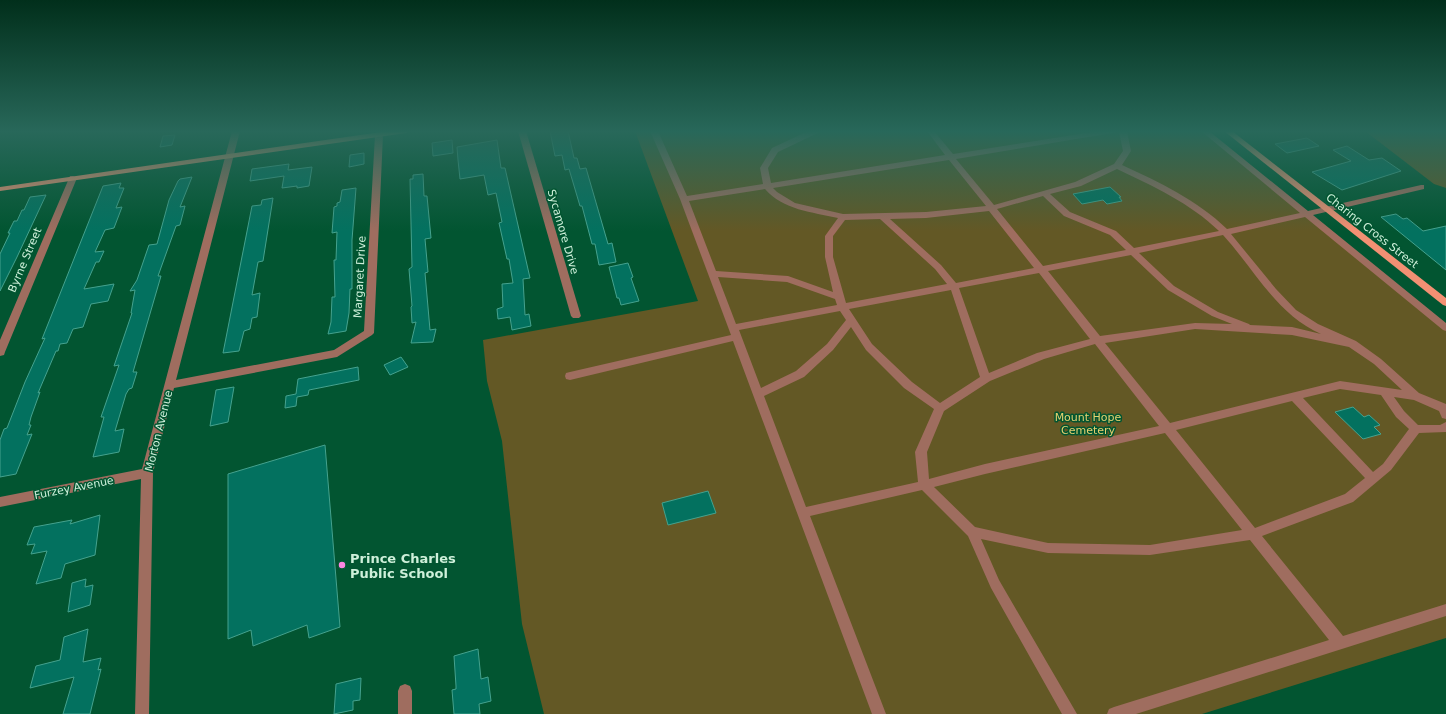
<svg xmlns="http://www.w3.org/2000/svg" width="1446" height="714" font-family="'DejaVu Sans',sans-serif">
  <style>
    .green { fill: #635825 }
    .building { fill: #03715f; stroke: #45a28e }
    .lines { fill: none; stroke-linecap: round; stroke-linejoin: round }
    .minor { fill: #9f6d5f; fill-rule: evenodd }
    .major { fill: #f39073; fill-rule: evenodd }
    .poi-dot { fill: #fd86e1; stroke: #025531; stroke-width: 1.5 }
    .labels { text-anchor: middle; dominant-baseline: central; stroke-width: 3; stroke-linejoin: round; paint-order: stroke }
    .street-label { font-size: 11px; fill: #cef0da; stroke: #025531 }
    .park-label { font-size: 11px; fill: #e7d170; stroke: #025531 }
    .near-poi-label { font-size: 13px; font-weight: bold; fill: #cef0da; stroke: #025531; text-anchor: start }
  </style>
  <rect width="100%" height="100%" fill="#025531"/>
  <g class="green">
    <polygon points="635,131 1206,131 1446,324 1446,638 1202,714 544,714 522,624 502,441 487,381 483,340 698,301"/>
    <polygon points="1365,131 1446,131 1446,188 1434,184"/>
  </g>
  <g class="building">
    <polygon points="550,131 568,131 574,158 577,158 580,169 586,168 608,244 612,243 616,262 599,265 595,244 592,244 582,206 580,206 569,169 565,170 562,155 555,156"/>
    <polygon points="175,135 172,145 160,147 163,136"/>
    <polygon points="1307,138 1319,146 1287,153 1275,144"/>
    <polygon points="452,140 453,153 433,156 432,143"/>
    <polygon points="497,140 501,168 505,168 530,278 523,279 525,315 529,314 531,326 512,330 510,317 498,319 497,309 503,307 502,284 513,283 509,259 507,259 499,223 502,222 496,193 488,195 484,175 460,179 458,160 457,147"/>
    <polygon points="1347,146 1369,160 1382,158 1401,171 1342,190 1312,172 1351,161 1333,150"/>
    <polygon points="364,153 364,164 349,167 350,155"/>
    <polygon points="289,164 288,170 312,167 309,186 297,188 297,186 282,188 284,176 250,181 252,169"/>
    <polygon points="423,174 424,196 427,196 431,238 425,239 428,272 425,273 430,330 436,329 433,342 411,343 416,322 412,323 411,307 412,306 409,269 412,267 410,179 413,179 413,175"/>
    <polygon points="192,177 180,207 185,206 180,225 176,226 158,276 161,276 133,372 137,372 132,388 129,389 126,394 115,431 124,429 119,452 93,457 104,417 101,417 119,365 114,366 132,313 131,313 135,290 130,291 137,280 149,245 157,244 169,200 178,181 180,179"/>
    <polygon points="121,183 119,188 124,188 116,208 122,207 114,228 105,230 95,252 104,251 99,262 96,262 84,289 114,284 108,301 91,304 83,327 73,329 67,343 60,344 58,351 56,351 38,393 40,392 31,417 29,425 31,425 27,435 32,434 16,474 0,477 0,440 4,429 7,428 25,382 45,338 42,339 103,186"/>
    <polygon points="1110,187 1121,197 1119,197 1122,201 1107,204 1103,200 1082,204 1073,194"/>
    <polygon points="356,188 352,240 352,289 350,289 349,313 346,331 328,334 331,322 332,297 335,297 334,260 336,260 337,232 332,233 334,207 337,206 337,203 340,202 342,190"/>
    <polygon points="46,195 17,257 0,291 0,254 10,233 8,233 14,221 17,221 22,210 24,210 30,197"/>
    <polygon points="273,198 263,261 258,262 252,295 260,293 257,317 252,318 250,329 244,331 239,351 223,353 252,206 261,205 262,200"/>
    <polygon points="1396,214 1403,219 1407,218 1423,231 1446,226 1446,270 1381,217"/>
    <polygon points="628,263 633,277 631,278 639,301 621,305 619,298 617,298 609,267"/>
    <polygon points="401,357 408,367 390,375 384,365"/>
    <polygon points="358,367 359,380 309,390 308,395 297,397 296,406 285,408 286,396 296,394 298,379"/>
    <polygon points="234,387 228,422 210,426 216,390"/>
    <polygon points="1353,407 1364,417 1369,415 1380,425 1374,427 1381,434 1363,439 1335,412"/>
    <polygon points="325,445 340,627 309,638 307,625 253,646 251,630 228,639 228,474"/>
    <polygon points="708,491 716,513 668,525 662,503"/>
    <polygon points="100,515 95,555 65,564 61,578 36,584 47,551 31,554 35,544 27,545 34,527 72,520 70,524"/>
    <polygon points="86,579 85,587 93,585 90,605 68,612 72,583"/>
    <polygon points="88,629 83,662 101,658 98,670 101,669 90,714 63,714 74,677 30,688 36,666 60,660 64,637"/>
    <polygon points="478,649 481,679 488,677 491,701 479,704 480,714 454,714 452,690 456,689 456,686 454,656"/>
    <polygon points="361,678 360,700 353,701 353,710 334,714 336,684"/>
  </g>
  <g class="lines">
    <g class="minor">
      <polygon points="232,131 240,131 176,380 334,350 364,331 375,135 379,133 383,135 374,333 372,335 337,357 174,388 153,473 149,714 135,714 141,479 0,507 0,497 142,469"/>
      <polygon points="518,131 526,131 581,316 579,318 573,318 571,316"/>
      <path d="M650,131H658L687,196L763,184L760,168L772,148L806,132L822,131L778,152L768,168L771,183L945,155L927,131H934L953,154L1099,131H1127L1131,151L1122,165C1159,182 1197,200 1227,229L1300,213L1201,131H1209L1308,211L1421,185H1424V189L1313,215L1446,323V331L1443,330L1305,217L1231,234L1276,289L1296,310L1318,324L1356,341L1381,359L1419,393L1446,404V419L1442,418L1439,411L1414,400L1394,397L1404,411L1418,425H1440L1446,422V432L1419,433L1391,470L1353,502L1262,536L1343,636L1446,604V616L1136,714H1107L1109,709L1114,707L1329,640L1250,540L1150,555L1048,553L981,539L999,580L1077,714H1062L991,588L968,536L922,490L810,516L886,714H872L733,341L570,380L566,379L565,376L566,373L570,372L731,335L680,199ZM1119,132L1123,151L1114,164L1075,182L994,205L956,159ZM949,160L986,206L926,212L843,214L795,203L777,192L773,188ZM1117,169C1153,186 1190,203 1219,231L1134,248L1116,231L1070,212L1050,194L1081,186ZM765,189C783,210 812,212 838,218L825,236V257L833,292L788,276L716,271L689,201ZM1043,196L1064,216L1110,235L1126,250L1043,266L997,209ZM989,211L1034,268L956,283L941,265L890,219L926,218ZM880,219L935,269L947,284L846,303L833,257V236L845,220ZM1223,235C1255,270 1276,314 1321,334L1292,327L1250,325L1249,324L1218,312L1174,286L1139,253ZM1131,255L1168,290L1212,316L1232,324L1195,323L1100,336L1048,271ZM1039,273L1090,339L1037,353L989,373L959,288ZM718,277L787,282L835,299L837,305L736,324ZM951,290L980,377L940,403L912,382L872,344L849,309ZM840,311L846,320L827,344L796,371L761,388L739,330ZM851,327L866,350L904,388L934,409L915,452L918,482L806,507L764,396L804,377L833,350ZM1195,329L1292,335L1349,347L1374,364L1402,390L1340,381L1170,423L1105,343ZM1095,344L1159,426L985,464L929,479L927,452L944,411L990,381L1044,359ZM1340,389L1381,395L1396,417L1409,429L1383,464L1373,472L1303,398ZM1292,401L1365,478L1345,494L1255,528L1176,430ZM1165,433L1242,530L1150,545L1048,543L975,527L934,487L985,474Z"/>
      <polygon points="70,176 73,176 77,178 5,352 4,355 0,356 0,340"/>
      <polygon points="405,684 410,686 412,691 412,714 398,714 398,691 400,686"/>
    </g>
    <g class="major">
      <polygon points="388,131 409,131 406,133 0,191 0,187"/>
      <polygon points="1224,131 1232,131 1446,298 1446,306 1443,305"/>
    </g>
  </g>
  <linearGradient id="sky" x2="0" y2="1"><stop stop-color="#012f1b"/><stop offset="0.57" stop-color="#28685a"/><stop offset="1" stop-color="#28685a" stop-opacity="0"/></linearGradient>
  <rect width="1446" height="231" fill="url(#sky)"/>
  <circle class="poi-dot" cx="342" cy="565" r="4"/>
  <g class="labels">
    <g class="street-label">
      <text transform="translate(1372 231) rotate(38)">Charing Cross Street</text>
      <text transform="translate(563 232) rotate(74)">Sycamore Drive</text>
      <text transform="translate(25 260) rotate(-67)">Byrne Street</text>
      <text transform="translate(360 277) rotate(-87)">Margaret Drive</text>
      <text transform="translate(159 431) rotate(-76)">Morton Avenue</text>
      <text transform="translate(74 488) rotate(-11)">Furzey Avenue</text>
    </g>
    <g class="park-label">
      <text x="1088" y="417">Mount Hope<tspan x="1088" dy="13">Cemetery</tspan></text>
    </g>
    <g class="near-poi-label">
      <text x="350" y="558">Prince Charles<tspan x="350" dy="15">Public School</tspan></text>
    </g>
  </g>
</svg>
